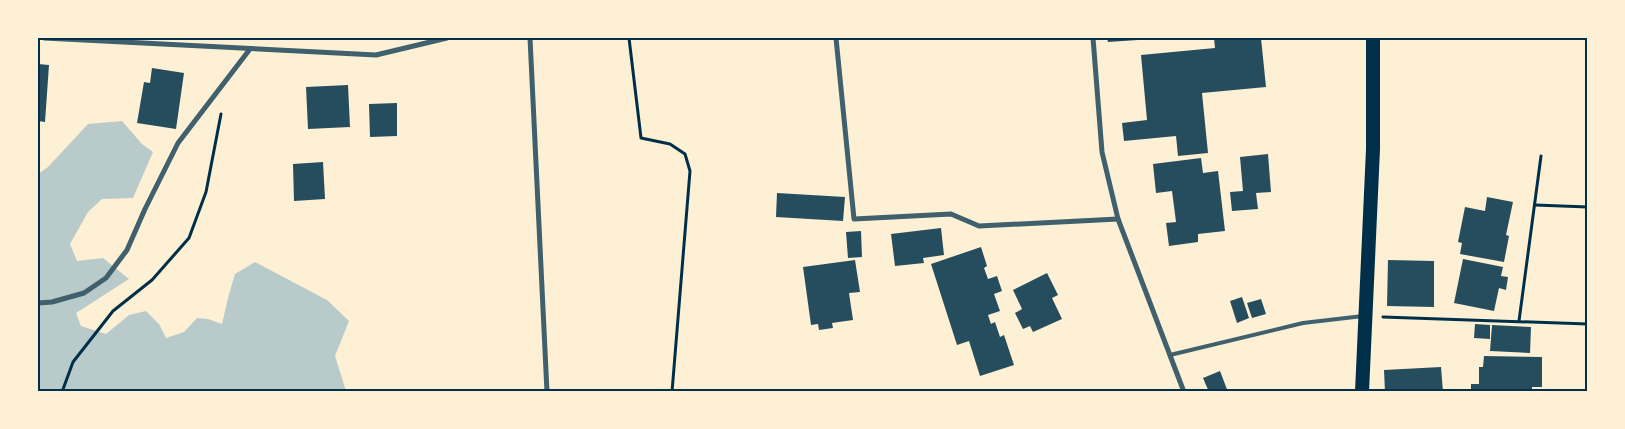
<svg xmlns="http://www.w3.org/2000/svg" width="1625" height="429" font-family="'Alegreya Sans',sans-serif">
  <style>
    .green { fill: #b9caca }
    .building { fill: #264d5e }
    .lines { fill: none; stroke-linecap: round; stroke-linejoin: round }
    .path { stroke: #003049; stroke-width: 3 }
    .service { stroke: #3f606c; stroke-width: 4 }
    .minor { stroke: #3f606c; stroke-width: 5 }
    .trunk { stroke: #003049; stroke-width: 14 }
    .neatline { fill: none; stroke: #003049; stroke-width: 2 }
  </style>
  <rect width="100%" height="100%" fill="#fdf0d5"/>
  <polygon class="green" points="122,121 142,144 153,152 133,198 102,199 88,212 70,244 77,261 103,258 129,279 76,313 81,326 106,334 129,315 146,311 159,324 166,338 184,332 197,318 208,319 222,324 228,298 235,274 255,262 327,300 349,321 335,356 346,391 38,391 38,174 48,167 88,124"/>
  <g class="building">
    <polygon points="1107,38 1137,38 1138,40 1108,42"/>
    <polygon points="1214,38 1261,38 1266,87 1202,93 1208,153 1178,156 1176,136 1124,141 1122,123 1147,120 1141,55 1215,48"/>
    <polygon points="38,64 49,65 45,122 38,121"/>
    <polygon points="152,68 184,73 176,129 137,123 144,82 150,83"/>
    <polygon points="348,85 350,127 308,129 306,87"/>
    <polygon points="397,103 397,136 370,137 369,104"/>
    <polygon points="1268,154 1271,192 1256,193 1258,209 1232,211 1230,192 1243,191 1240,157"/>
    <polygon points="1201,158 1203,173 1218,171 1225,231 1198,234 1198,242 1169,246 1166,223 1176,222 1172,191 1156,193 1153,164"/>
    <polygon points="323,162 325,199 294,201 293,164"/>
    <polygon points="777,193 845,197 843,221 776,217"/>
    <polygon points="1487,197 1513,202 1506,235 1509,236 1504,262 1460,254 1462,243 1458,242 1465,207 1485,211"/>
    <polygon points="941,228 944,255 923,258 924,263 895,266 891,234"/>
    <polygon points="861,231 862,257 848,258 846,232"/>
    <polygon points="981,247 987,266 984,268 988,279 997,276 1002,291 994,294 1000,311 988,315 991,324 995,322 1000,337 1004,335 1014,365 980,376 969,341 957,345 931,264"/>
    <polygon points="1463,259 1503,267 1501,276 1508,277 1506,290 1499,288 1494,311 1454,303"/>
    <polygon points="855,260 860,292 849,293 853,320 832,323 833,328 819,330 818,324 811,325 803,267"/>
    <polygon points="1388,260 1434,261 1434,307 1387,306"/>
    <polygon points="1047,273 1058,295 1052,298 1062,319 1033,332 1030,326 1023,329 1015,313 1022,309 1013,290"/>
    <polygon points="1242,297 1249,318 1237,323 1230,301"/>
    <polygon points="1261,299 1266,314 1252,318 1247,303"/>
    <polygon points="1475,324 1490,325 1490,339 1474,338"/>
    <polygon points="1492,325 1531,327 1530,353 1490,351"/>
    <polygon points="1484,356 1542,357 1542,387 1532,387 1532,392 1471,392 1471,384 1479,384 1479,367 1483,367"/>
    <polygon points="1441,367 1443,392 1385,392 1384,370"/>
    <polygon points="1220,371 1228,392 1209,392 1203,378"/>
  </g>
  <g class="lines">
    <g class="path">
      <polyline points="629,38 641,138 670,144 685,154 690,171 672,392"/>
      <polyline points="1535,205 1588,207"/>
      <polyline points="1383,317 1588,324"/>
      <polyline points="1519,321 1541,156"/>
      <polyline points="62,392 73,362 113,311 152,280 189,238 206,192 221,114"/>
    </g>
    <polyline class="service" points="1170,355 1303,323 1363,316"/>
    <g class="minor">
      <polyline points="44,38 376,55 447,38"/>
      <polyline points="530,38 547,392"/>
      <polyline points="836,38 854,219 951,214 979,226 1118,219"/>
      <polyline points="1093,38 1102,152 1118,219 1184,392"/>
      <polyline points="38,303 52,302 84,293 106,278 127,250 145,209 178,143 250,49"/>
    </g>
    <polyline class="trunk" points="1362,392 1373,149 1373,38"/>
  </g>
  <rect width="1625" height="429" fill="none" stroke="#fdf0d5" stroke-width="78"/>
  <rect x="39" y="39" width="1547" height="351" class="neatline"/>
</svg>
